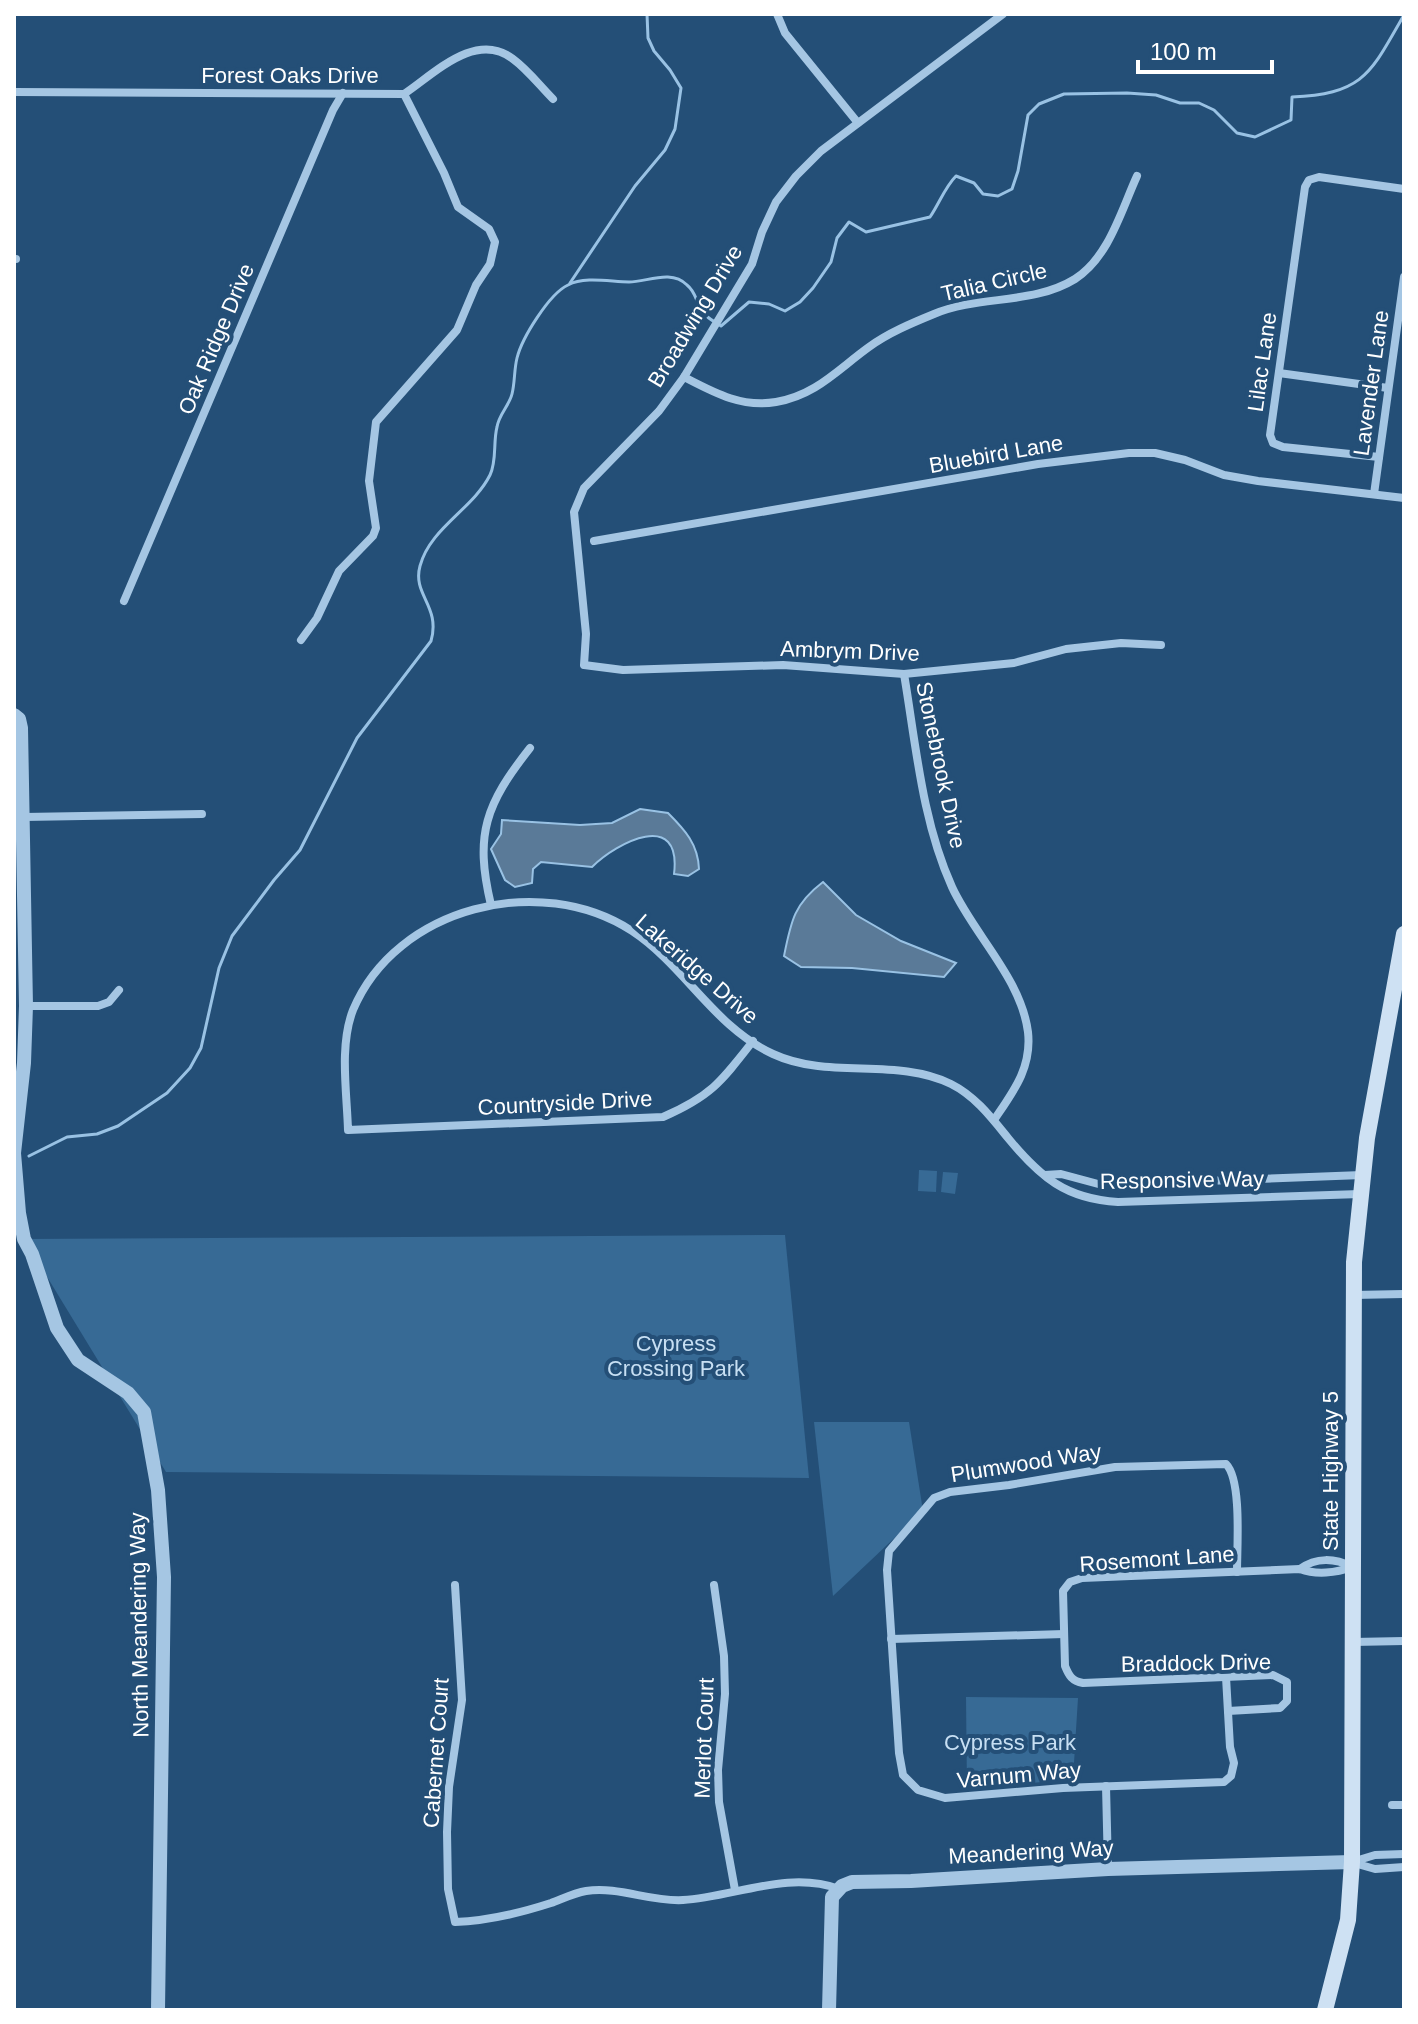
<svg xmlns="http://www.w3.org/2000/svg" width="1418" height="2024" font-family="Helvetica,sans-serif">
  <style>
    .green { fill: #376a95 }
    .water { fill: #5a7a98; stroke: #99c2e4; stroke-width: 2 }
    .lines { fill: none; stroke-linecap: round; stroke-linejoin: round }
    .stream { stroke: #99c2e4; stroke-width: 3 }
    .minor { stroke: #a5c6e3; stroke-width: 8 }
    .tertiary { stroke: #a5c6e3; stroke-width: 14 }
    .secondary { stroke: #cee1f3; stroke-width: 16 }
    .labels { text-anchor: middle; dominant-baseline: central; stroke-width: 8; stroke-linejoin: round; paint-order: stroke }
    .street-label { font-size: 22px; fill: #fff; stroke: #244f77 }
    .park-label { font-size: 22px; fill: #c7dff3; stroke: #244f77 }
  </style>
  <rect width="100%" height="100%" fill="#244f77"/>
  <g class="green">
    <polygon points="919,1170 937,1171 936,1192 918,1191"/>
    <polygon points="943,1172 958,1173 955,1194 941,1192"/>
    <polygon points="785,1235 809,1478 166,1472 24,1239"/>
    <polygon points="814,1422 909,1422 923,1511 833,1596"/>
    <polygon points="966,1697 1078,1698 1073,1779 967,1789"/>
  </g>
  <g class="water">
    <path d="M640,809L668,813C685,830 698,844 699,869L688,876L674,874C682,809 617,842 592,867L541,862L533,869L532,883L515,887L505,880L491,849L501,834L502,820L580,825L612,823Z"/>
    <path d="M823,882L856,915L901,941L956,963L944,977L852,968L801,967L784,956C791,921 794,904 823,882Z"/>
  </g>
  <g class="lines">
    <g class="stream">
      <polyline points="570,283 635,186 665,150 675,129 681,88 670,70 654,51 648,38 647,14"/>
      <path d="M29,1156L67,1137L97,1134L118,1126L167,1093L190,1068L201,1048L219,968L232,936L274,880L300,850L357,738L431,641C441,606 412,595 420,566C430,528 473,509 490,475C497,461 493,442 497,427C499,414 509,406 512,394C515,382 514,370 517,358C522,338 549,294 568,285C585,276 611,282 629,282C647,282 671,269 687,285C696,292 696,302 702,311C705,317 715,322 721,326L749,302L769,304L785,311L800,302L813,288L831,262L837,238L849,222L866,232L930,217C939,204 945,187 956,176L974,183L983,194L998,196L1012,189L1018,171L1028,115L1039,104L1064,94L1127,93L1156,95L1180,103H1199L1214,110L1237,133L1255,137L1291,120L1292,97C1365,94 1371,72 1404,15"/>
    </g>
    <g class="minor">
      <polyline points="777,14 785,33 858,123"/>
      <polyline points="1003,14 821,151 796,176 776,202 762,232 752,264 684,377 659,411 584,488 574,512 586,634 584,665 623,670 783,665 904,674 1014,663 1066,649 1121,643 1161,645"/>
      <polyline points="14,92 404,94 444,173 458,207 489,229 495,242 490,264 476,285 457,330 376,422 369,481 376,528 373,536 339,571 317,618 301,640"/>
      <path d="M404,94C434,74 476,30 513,59C528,70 540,86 553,99"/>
      <polyline points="14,259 16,259"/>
      <polyline points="1279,373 1388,388"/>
      <path d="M684,377C713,392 741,408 776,402C816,395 837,370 869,347C888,333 912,323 934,314C979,295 1033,305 1075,279C1109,257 1121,211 1137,176"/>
      <polyline points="1379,457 1283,447 1273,443 1270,435 1305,187 1309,180 1319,177 1404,189"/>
      <polyline points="1374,494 1404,277"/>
      <polyline points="594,541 1038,464 1129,453 1155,453 1185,460 1224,475 1258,481 1404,498"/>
      <polyline points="124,601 333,110 343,93"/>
      <path d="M904,674C916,745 922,821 952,887C974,935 1021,978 1028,1032C1032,1068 1013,1092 994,1120"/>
      <polyline points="24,817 202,814"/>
      <path d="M491,905C474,834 486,804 530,748"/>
      <polyline points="26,1006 98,1006 109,1002 119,990"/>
      <path d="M753,1041C721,1082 711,1096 663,1117L348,1130C347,1093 339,1046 353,1010C396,907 540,871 632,931C685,966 714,1027 773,1054C829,1080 896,1057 951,1084C975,1096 991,1117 1008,1138C1040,1177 1066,1199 1118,1202L1360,1194"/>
      <polyline points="1045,1175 1061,1174 1102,1185 1362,1175"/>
      <polyline points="1353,1295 1404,1294"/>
      <path d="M1300,1569C1316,1557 1335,1558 1352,1567"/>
      <path d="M455,1585L462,1700L449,1787L447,1832L448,1889L455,1922C487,1921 520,1913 551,1903C562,1899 574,1893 586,1891C619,1886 650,1902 683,1900C734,1897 788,1870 839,1889"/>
      <polyline points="714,1585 724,1656 725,1694 718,1770 719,1802 735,1890"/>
      <polyline points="891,1639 1064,1634"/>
      <polyline points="1353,1642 1404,1641"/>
      <path d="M1226,1677L1230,1747L1234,1763L1231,1776L1224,1782L1063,1788L945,1798L918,1790L903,1775L899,1753L887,1570L889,1551L934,1498L950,1492L1009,1485L1115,1467L1226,1464C1242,1480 1237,1547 1237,1572"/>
      <path d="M1228,1711L1280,1708L1287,1701V1682L1273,1675L1083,1683C1072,1681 1069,1676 1065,1666L1063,1591L1070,1582L1082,1578L1300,1569C1316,1575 1336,1573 1352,1567"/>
      <polyline points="1106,1786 1108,1869"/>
      <polyline points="1392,1805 1404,1805"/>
      <polyline points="1352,1862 1375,1855 1404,1854"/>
      <polyline points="1354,1863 1375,1869 1404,1867"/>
    </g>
    <g class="tertiary">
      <polyline points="14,715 19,719 21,728 26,1006 24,1063 14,1153 19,1213 24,1239 32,1254 57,1328 78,1360 128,1393 144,1412 158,1490 164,1577 158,2010"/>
      <polyline points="829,2010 832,1897 842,1886 852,1882 911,1881 1108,1869 1352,1862"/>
    </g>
    <polyline class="secondary" points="1325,2010 1348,1920 1352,1862 1354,1262 1367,1138 1404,934"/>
  </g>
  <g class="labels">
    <g class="street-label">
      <text x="290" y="75">Forest Oaks Drive</text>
      <text transform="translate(994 282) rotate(-13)">Talia Circle</text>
      <text transform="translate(695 316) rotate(-59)">Broadwing Drive</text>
      <text transform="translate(216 339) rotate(-67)">Oak Ridge Drive</text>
      <text transform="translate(1262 362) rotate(-82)">Lilac Lane</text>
      <text transform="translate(1371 383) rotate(-82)">Lavender Lane</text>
      <text transform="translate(996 454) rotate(-10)">Bluebird Lane</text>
      <text transform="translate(850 651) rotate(2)">Ambrym Drive</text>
      <text transform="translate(941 765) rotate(78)">Stonebrook Drive</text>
      <text transform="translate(697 969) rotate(41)">Lakeridge Drive</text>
      <text transform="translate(565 1103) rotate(-3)">Countryside Drive</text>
      <text transform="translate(1182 1180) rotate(-1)">Responsive Way</text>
      <text transform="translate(1026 1463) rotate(-9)">Plumwood Way</text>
      <text transform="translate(1330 1471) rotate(-90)">State Highway 5</text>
      <text transform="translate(1157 1559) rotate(-4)">Rosemont Lane</text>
      <text transform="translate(139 1625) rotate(-91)">North Meandering Way</text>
      <text transform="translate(1196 1663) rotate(-1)">Braddock Drive</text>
      <text transform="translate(704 1738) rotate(-88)">Merlot Court</text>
      <text transform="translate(436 1753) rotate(-86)">Cabernet Court</text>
      <text transform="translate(1019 1775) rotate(-5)">Varnum Way</text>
      <text transform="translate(1031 1852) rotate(-3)">Meandering Way</text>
    </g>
    <g class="park-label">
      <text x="676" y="1343">Cypress<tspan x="676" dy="25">Crossing Park</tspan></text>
      <text x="1010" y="1742">Cypress Park</text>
    </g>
  </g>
  <rect width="1418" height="2024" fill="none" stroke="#ffffff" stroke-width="32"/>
  <path d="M1138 60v12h134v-12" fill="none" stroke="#ffffff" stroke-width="4"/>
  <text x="1150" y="60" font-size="24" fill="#ffffff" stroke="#244f77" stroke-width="6" paint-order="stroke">100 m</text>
</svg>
